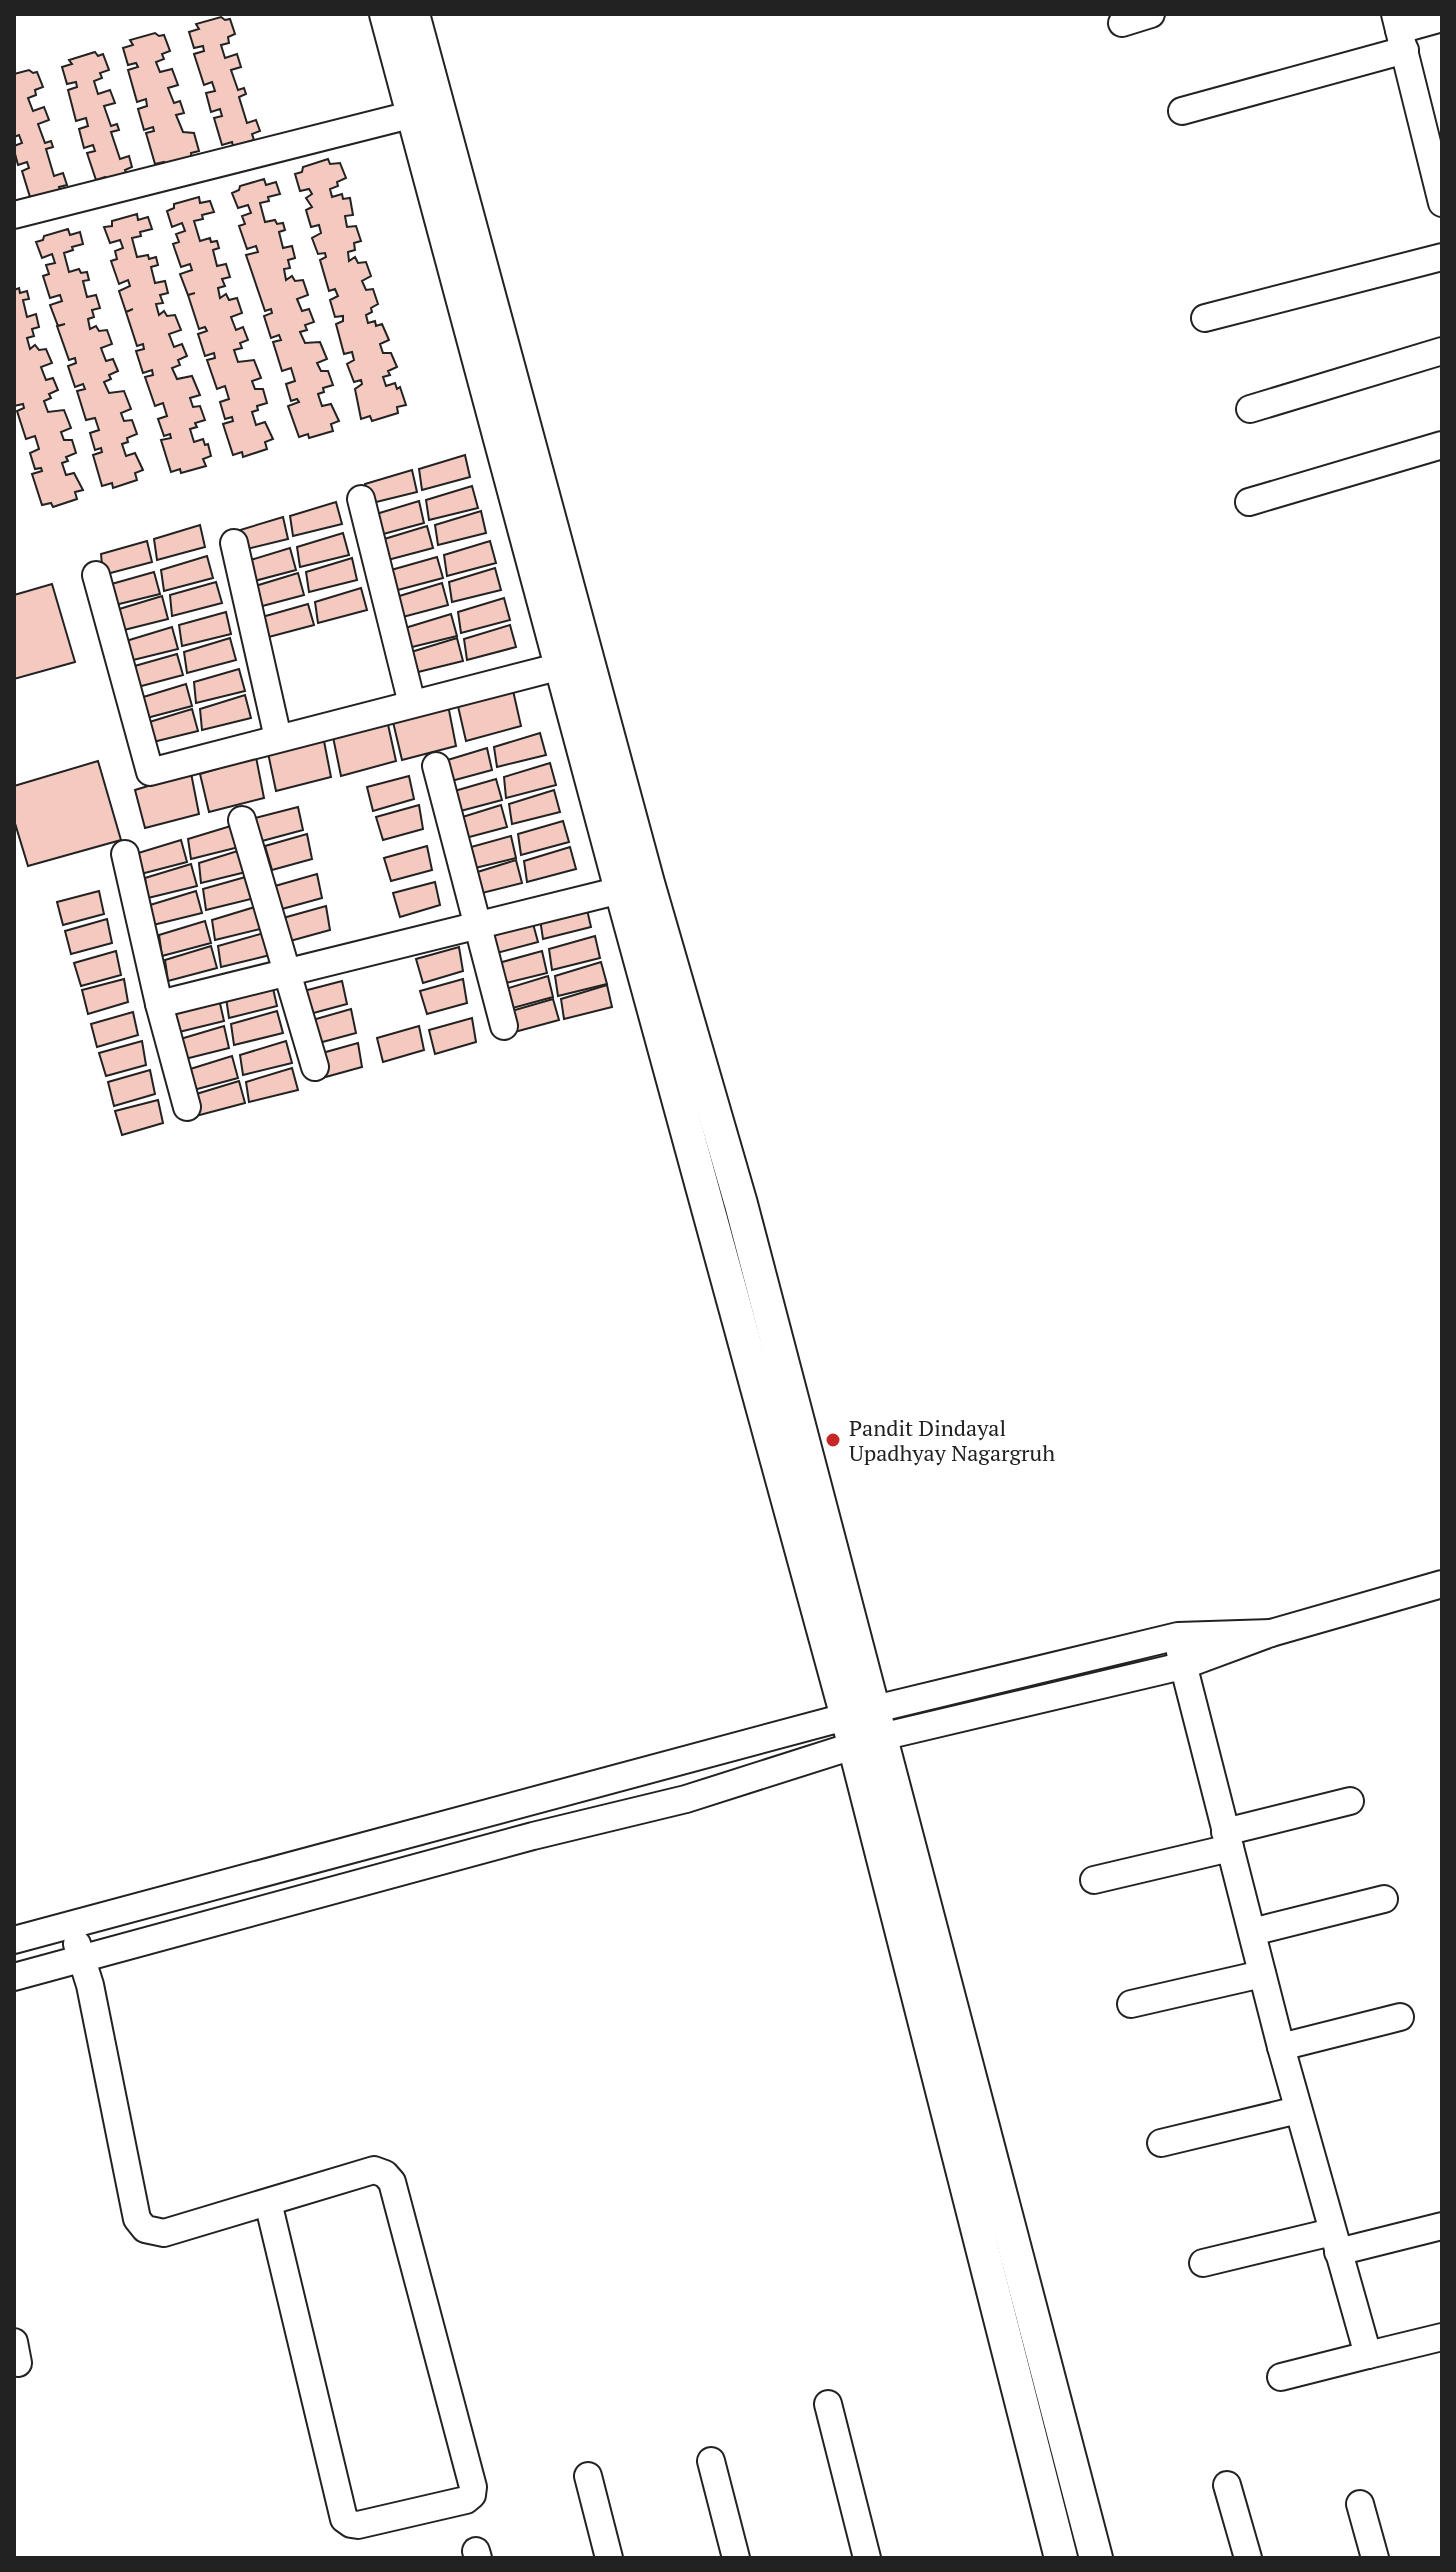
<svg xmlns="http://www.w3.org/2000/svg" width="1456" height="2572" font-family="'PT Serif',serif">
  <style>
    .building { fill: #f3c9c0; stroke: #222; stroke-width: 2 }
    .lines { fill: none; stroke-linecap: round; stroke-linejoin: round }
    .minor-casing { stroke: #222; stroke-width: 30 }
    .tertiary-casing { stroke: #222; stroke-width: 36 }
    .minor { stroke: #fff; stroke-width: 26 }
    .tertiary { stroke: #fff; stroke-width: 32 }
    .poi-dot { fill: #c62828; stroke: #fff; stroke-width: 3 }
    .labels { text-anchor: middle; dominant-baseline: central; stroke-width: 6; stroke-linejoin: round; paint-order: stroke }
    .poi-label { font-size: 22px; fill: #222; stroke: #fff; text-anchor: start }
  </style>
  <rect width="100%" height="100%" fill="#fff"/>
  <g class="building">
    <polygon points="221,17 225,20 230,19 235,34 228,37 229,43 221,45 225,58 237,54 241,67 231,70 238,90 244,88 246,94 239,97 247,123 256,120 260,131 252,134 254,140 233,146 232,142 222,145 214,118 222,116 220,109 211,112 206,93 215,91 212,82 204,85 194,54 204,51 203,46 194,48 189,32 199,29 196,24"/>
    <polygon points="155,33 159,36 164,35 170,51 162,54 164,59 156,62 160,72 172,69 178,85 168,88 174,103 180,101 184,113 176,115 183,132 194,133 199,151 191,153 192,159 165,166 164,162 155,164 146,133 154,131 153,127 144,130 138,109 147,106 146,99 137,102 128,70 138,67 136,63 128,65 123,48 133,45 130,40"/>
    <polygon points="95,52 98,56 103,54 109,70 100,73 102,78 94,81 98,94 110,90 115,103 104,106 111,126 117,124 119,130 111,132 120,159 129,156 132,167 125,170 127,175 106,182 105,177 96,180 87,153 95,151 93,145 84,148 79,129 88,126 86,118 76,121 68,90 77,87 76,82 67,84 62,67 72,64 69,60"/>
    <polygon points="29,70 33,73 37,72 43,87 35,90 36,95 28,98 33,111 44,107 49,120 38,124 45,143 51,141 53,147 46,149 54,176 63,173 67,185 59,187 61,193 40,199 39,195 30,197 22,171 29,168 27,162 18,165 14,150 14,146 22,143 19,135 14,137 14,74"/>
    <polygon points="328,159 330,164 340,163 346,178 337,182 338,186 330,189 332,197 342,194 343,199 350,198 353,215 345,216 347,227 356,226 361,241 354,243 355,250 348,252 349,261 355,257 358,263 366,262 371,276 362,281 366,290 373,289 378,304 371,308 372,312 366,315 368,323 375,321 376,326 382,324 389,340 380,344 383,353 391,353 397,367 388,371 390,375 383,377 386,386 395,383 397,389 400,387 406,405 397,407 398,413 372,421 370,416 361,419 355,389 362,384 361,380 354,382 347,364 354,360 352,352 344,354 336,324 343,321 343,316 335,317 330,300 338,296 335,289 329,291 320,260 326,257 325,253 318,254 312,238 321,233 319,225 311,227 306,210 312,207 306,198 312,194 309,189 300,191 295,174 302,172 303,167"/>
    <polygon points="264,179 266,185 276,182 280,194 268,197 269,201 260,203 265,222 275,220 277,224 283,223 285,230 279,232 283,248 292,246 295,258 288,260 290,268 284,269 286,280 292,276 295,281 303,280 308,295 297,299 302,311 309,309 314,322 305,325 307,330 300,332 305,343 320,342 327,359 317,363 321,371 328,371 333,385 323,388 324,392 318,394 322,406 331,404 339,421 331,424 333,431 309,438 308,434 299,437 288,406 299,402 297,399 291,401 286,384 295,381 291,368 282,371 273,342 281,340 279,335 271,338 264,316 272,313 271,309 265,311 246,255 258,252 256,246 247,249 239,226 245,224 242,216 251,213 248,205 238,208 232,193 239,190 240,186"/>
    <polygon points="199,197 200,203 210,201 214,212 202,215 203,219 194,221 200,241 210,238 211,242 217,241 219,248 213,250 217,266 226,264 230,277 222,279 225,286 218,288 220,298 226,294 229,300 237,298 242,313 231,317 236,330 243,327 248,340 240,343 242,348 234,350 238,362 254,360 261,378 252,381 255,389 263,389 267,403 257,406 258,410 252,412 256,425 265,422 273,439 265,442 267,449 243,457 242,452 233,455 223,424 233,421 232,417 225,419 220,402 229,399 225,386 217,389 207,360 215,358 214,353 205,356 198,334 207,331 205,327 199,329 188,295 195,293 188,295 180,274 192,270 190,264 181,267 173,244 179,242 176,234 185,231 182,223 172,227 167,211 174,208 174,204"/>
    <polygon points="137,214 138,220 148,217 152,229 140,232 141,236 132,238 137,257 148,255 149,259 156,257 158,265 151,267 155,283 165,281 168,293 160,295 163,303 156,304 159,315 164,311 167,316 175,315 181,330 169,334 174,347 182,344 187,356 178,360 180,365 172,368 177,379 192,376 200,395 190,398 193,407 200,406 205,420 195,423 197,427 190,429 194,442 203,439 205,445 208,444 211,456 203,459 206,466 181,473 180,469 171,472 161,440 171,438 170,434 164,436 158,419 167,416 163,403 155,406 145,377 153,375 152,370 143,373 136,351 144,349 143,344 137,346 126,312 133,309 126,312 119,291 130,286 128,280 119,284 111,261 117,259 115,251 123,248 120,240 110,243 104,227 112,226 112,221"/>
    <polygon points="68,229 70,235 80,232 83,244 72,247 73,250 64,253 69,272 79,269 81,273 87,272 89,280 83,281 87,297 96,295 100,308 92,310 94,317 88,319 90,329 96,326 99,331 107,330 112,344 101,348 106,361 113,359 118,371 109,375 111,379 104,382 109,393 124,391 131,409 121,413 124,421 132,420 137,434 127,438 128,442 122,444 126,456 135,453 143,470 135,473 137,480 113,488 112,483 102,486 93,455 102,452 101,448 95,450 90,433 99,430 95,418 86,420 77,391 85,389 83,384 75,387 68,366 76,363 75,358 69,360 57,326 65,324 58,326 50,305 62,301 60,295 50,298 43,276 49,274 46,265 55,263 52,254 42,258 36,242 43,240 44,236"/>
    <polygon points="19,288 20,293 27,291 29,299 23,300 27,317 36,314 39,327 32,329 34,336 27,338 30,349 35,345 39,350 46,349 52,363 41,367 46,380 53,378 58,390 49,394 51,398 44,401 48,412 64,410 71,428 61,432 64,440 72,440 76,453 66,457 68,461 62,463 66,475 74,473 83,490 75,492 77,499 53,507 51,503 42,505 32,474 42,471 41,468 35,469 30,453 39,449 35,436 26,439 17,411 24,408 23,404 14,406 14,290"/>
    <polygon points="465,455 470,477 422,490 419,469"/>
    <polygon points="412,470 417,492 368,504 365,484"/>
    <polygon points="472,486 478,508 429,520 426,500"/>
    <polygon points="419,501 424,523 376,536 373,515"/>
    <polygon points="336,502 342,524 293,536 290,516"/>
    <polygon points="481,511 486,533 438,545 435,525"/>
    <polygon points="283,517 288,539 239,551 237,531"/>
    <polygon points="200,525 205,547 157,560 154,539"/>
    <polygon points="427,526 433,548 384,561 381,540"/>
    <polygon points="343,533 349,555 300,567 297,547"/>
    <polygon points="147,541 152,562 103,575 101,554"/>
    <polygon points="490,541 496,563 447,576 444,555"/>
    <polygon points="290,548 296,570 247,583 244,562"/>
    <polygon points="207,556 213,578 164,591 161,570"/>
    <polygon points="437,557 443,578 394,591 391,570"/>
    <polygon points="352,558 357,580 309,592 306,572"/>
    <polygon points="495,568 501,590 452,602 449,582"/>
    <polygon points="154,572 160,594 111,606 108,585"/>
    <polygon points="298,573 304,595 255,608 252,587"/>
    <polygon points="216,582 222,603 172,616 170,595"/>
    <polygon points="442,583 448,605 399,618 396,597"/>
    <polygon points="52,584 75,662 14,679 14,595"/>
    <polygon points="361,588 367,610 318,623 315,602"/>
    <polygon points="162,596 168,619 120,631 116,610"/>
    <polygon points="504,598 510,620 461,633 458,612"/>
    <polygon points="308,604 314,625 265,638 262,617"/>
    <polygon points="226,612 231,634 182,646 179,625"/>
    <polygon points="451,614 457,636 408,648 405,628"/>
    <polygon points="510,625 516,647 467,660 464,639"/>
    <polygon points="172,627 178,649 129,661 126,641"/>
    <polygon points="230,638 236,660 187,673 184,652"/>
    <polygon points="457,638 463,661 414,673 411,652"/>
    <polygon points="177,654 183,675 134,688 131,667"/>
    <polygon points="239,669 245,691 196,703 194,682"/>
    <polygon points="186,684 192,706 143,719 140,698"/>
    <polygon points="512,686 521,726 466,741 457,702"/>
    <polygon points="245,695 251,718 202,730 200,709"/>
    <polygon points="448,705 456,746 402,760 393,722"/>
    <polygon points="192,709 198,731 149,743 146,723"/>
    <polygon points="387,720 396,761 341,776 333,737"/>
    <polygon points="540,733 546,755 497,767 494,747"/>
    <polygon points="323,736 331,777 276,791 268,753"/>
    <polygon points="487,748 492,770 444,783 441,762"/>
    <polygon points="256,757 264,798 209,812 200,774"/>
    <polygon points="98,761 121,840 28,866 14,820 14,786"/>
    <polygon points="550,763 556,785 506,798 504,777"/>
    <polygon points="191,773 199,814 145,828 135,790"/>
    <polygon points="409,776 414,799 373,811 367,787"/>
    <polygon points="496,779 502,800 453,813 451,792"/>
    <polygon points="554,790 560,812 512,824 509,804"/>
    <polygon points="419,805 423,829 383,840 376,817"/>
    <polygon points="501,805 507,827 458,840 456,819"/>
    <polygon points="298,807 303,830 262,841 255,818"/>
    <polygon points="563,821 569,842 521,855 518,834"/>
    <polygon points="234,825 239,847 191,859 188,839"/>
    <polygon points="307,834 312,859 272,870 265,846"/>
    <polygon points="511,836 516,858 467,870 464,849"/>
    <polygon points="181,840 187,862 137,875 135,854"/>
    <polygon points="427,846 432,870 391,881 384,858"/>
    <polygon points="570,847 576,869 527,882 524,861"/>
    <polygon points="244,849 250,871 201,883 199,863"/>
    <polygon points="516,860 522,883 474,895 471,874"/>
    <polygon points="191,864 197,886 148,898 145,878"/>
    <polygon points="317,874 322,898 282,909 275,886"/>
    <polygon points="249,876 255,898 206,910 203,889"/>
    <polygon points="435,882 440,905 400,917 393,893"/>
    <polygon points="99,891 104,914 63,925 57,902"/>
    <polygon points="196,891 202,913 153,925 150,905"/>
    <polygon points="586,905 591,927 543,939 540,919"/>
    <polygon points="258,906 264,928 215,940 212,920"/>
    <polygon points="326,906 330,930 290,941 283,918"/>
    <polygon points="107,919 112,943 71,954 65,931"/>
    <polygon points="532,920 538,942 489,955 487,934"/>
    <polygon points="205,921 211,943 162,956 159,935"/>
    <polygon points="264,933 270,955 221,967 218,946"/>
    <polygon points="595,936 600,958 552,970 549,949"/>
    <polygon points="211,946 217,968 168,981 165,960"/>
    <polygon points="459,947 463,971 423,983 416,959"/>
    <polygon points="116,951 121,975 81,986 74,963"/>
    <polygon points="542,951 547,973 498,985 495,964"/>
    <polygon points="601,962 607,984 558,996 555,976"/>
    <polygon points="548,976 553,997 505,1010 502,990"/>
    <polygon points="124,979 128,1002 88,1014 82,990"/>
    <polygon points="463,979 467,1003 427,1014 420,991"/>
    <polygon points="342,981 347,1004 306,1015 300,992"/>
    <polygon points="272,984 277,1006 229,1018 226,998"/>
    <polygon points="607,985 612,1007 564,1019 561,999"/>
    <polygon points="219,999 224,1021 175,1033 173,1013"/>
    <polygon points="553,999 559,1020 511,1033 508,1012"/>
    <polygon points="351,1009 356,1033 315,1044 309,1021"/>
    <polygon points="277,1011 283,1033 234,1045 231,1024"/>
    <polygon points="133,1012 138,1035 97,1047 91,1024"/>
    <polygon points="472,1018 476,1042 435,1054 429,1030"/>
    <polygon points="224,1026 229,1048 181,1060 177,1040"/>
    <polygon points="419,1026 424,1050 383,1062 377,1038"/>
    <polygon points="142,1041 146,1065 106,1076 99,1053"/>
    <polygon points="286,1041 292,1063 243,1075 240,1055"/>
    <polygon points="358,1043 362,1067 322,1078 315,1055"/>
    <polygon points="232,1056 238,1078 190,1091 187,1070"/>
    <polygon points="292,1068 298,1090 249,1102 246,1082"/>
    <polygon points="150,1070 155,1094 114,1106 108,1082"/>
    <polygon points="239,1081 245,1103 196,1116 193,1095"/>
    <polygon points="158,1100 163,1123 122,1135 115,1111"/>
  </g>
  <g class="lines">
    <g class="minor-casing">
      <g id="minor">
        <polyline points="1395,14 1442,203"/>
        <polyline points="1122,23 1151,14"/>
        <polyline points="1399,30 1442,18"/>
        <polyline points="1182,111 1405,50"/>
        <polyline points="14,215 430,110"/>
        <polyline points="1205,318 1442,257"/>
        <polyline points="1250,409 1442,351"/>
        <polyline points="361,499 412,704"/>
        <polyline points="1249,502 1442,445"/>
        <polyline points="234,543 278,738"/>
        <polyline points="96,575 150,772 577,662"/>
        <polyline points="436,766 504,1026"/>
        <polyline points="242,820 315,1067"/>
        <polyline points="125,854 159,1004 187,1107"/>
        <polyline points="159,1004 637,886"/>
        <polyline points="1271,1633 1442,1584"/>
        <polyline points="1180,1652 1281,2047 1368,2355 1442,2337"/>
        <polyline points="1225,1832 1350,1801"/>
        <polyline points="1094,1880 1230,1848"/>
        <polyline points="1252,1932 1384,1899"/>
        <polyline points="14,1940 875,1709 1178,1636 1271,1633 1182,1666 881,1737 686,1799 533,1836 14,1977"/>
        <polyline points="77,1944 90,1985 137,2219 145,2229 164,2233 374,2170 385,2174 392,2182 473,2487 472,2495 466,2500 358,2525 351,2524 344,2519 268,2202"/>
        <polyline points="1131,2004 1262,1974"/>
        <polyline points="1281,2047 1400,2017"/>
        <polyline points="1161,2143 1298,2110"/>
        <polyline points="1338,2252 1442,2226"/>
        <polyline points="1203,2263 1332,2232"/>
        <polyline points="14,2342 18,2363"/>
        <polyline points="1281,2377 1368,2355"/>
        <polyline points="828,2404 867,2558"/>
        <polyline points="711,2461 736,2558"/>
        <polyline points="588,2476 609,2558"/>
        <polyline points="1227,2485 1248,2558"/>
        <polyline points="1360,2504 1375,2558"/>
        <polyline points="476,2551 478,2558"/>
      </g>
    </g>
    <g class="tertiary-casing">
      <g id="tertiary">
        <polyline points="386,14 621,890 847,1717 1061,2558"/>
        <polyline points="413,14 648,883 741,1204 1096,2558"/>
      </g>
    </g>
    <use href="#minor" class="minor"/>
    <use href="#tertiary" class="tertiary"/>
  </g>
  <circle class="poi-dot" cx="833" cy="1440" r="8"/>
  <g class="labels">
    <g class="poi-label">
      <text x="849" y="1427">Pandit Dindayal<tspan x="849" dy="25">Upadhyay Nagargruh</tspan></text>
    </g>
  </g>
  <rect width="1456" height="2572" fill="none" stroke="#222222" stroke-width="32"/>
</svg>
